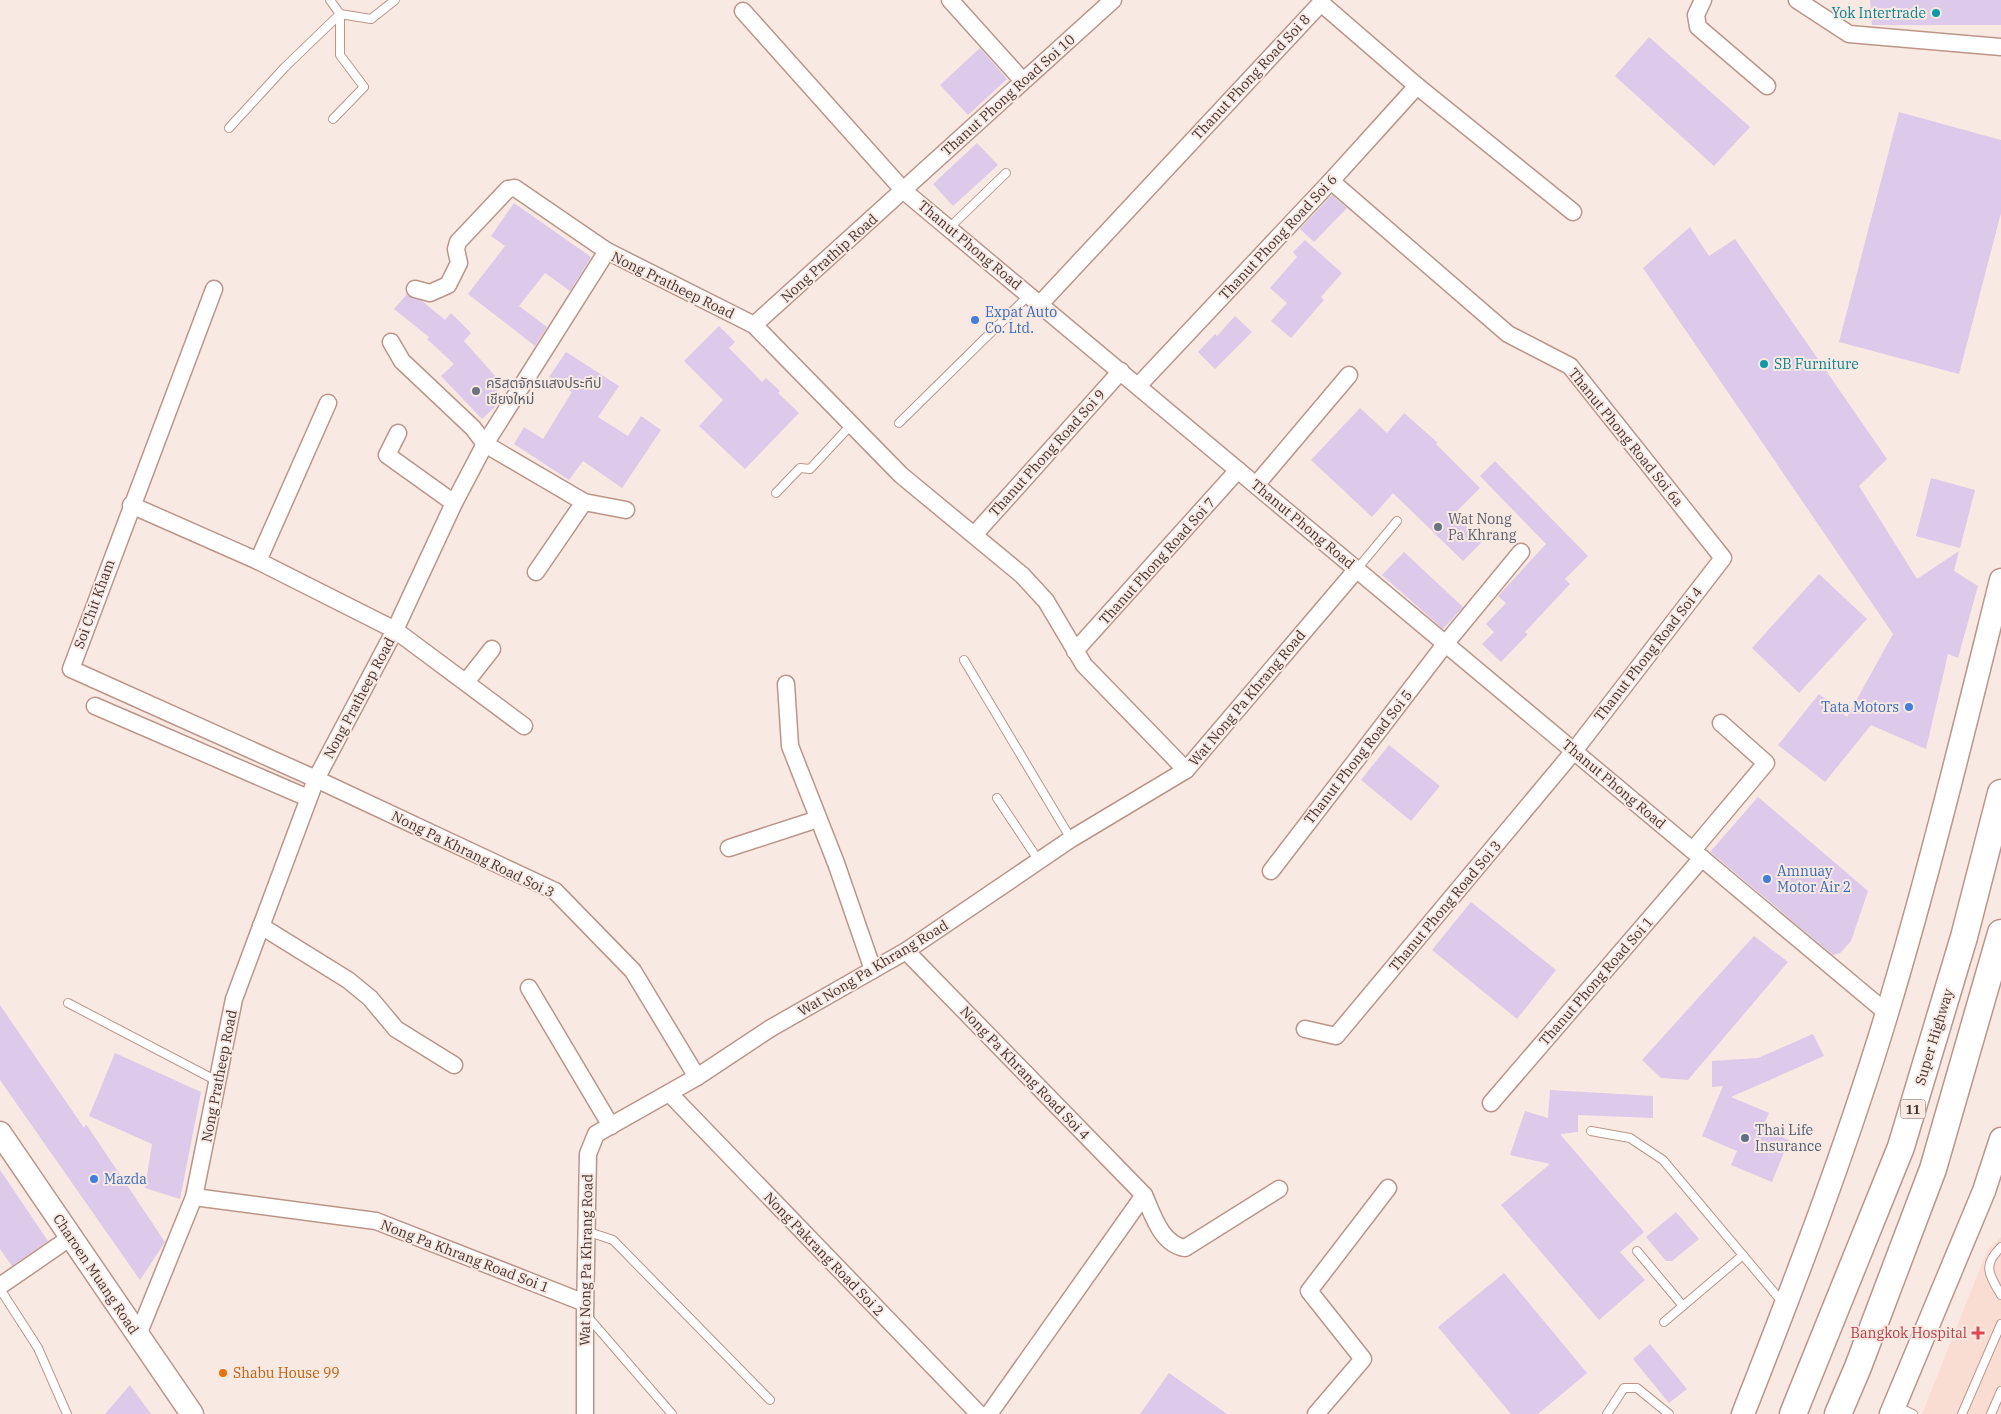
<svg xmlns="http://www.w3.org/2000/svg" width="2001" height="1414" font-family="'IBM Plex Serif','Noto Sans Thai',serif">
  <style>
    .built { fill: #faddd2 }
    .building { fill: #ddc9e9 }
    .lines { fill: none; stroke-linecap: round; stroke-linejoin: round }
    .service-casing { stroke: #bb9688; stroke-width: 10 }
    .minor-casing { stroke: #bb9688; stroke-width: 19 }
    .secondary-casing { stroke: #bb9688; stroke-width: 25 }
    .trunk-casing { stroke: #bb9688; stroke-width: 29 }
    .service { stroke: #fff; stroke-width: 8 }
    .minor { stroke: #fff; stroke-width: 16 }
    .secondary { stroke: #fff; stroke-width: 22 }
    .trunk { stroke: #fff; stroke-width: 26 }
    .culture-dot { fill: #0f9aa8; stroke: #f9e9e3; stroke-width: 2 }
    .shop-dot { fill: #3f7fe0; stroke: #f9e9e3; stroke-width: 2 }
    .worship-dot { fill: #6b7280; stroke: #f9e9e3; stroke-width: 2 }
    .service-dot { fill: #5c6f8a; stroke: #f9e9e3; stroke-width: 2 }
    .health-dot { fill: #e0444e; stroke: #f9e9e3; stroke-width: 2 }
    .food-dot { fill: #e8710a; stroke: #f9e9e3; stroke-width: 2 }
    .labels { text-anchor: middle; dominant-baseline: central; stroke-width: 4; stroke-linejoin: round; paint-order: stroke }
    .shield { fill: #f9e9e3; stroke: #7a6a65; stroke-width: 1 }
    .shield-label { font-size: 12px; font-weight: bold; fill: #44342f }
    .culture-label { font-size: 14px; fill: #0d838f; stroke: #f9e9e3; text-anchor: end }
    .street-label { font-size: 14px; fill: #44342f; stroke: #f9e9e3 }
    .shop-label { font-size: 14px; fill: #366cbe; stroke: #f9e9e3; text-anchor: start }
    .worship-label { font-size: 14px; fill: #5b616d; stroke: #f9e9e3; text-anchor: start }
    .service-label { font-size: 14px; fill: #4e5e75; stroke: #f9e9e3; text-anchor: start }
    .health-label { font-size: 14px; fill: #be3a42; stroke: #f9e9e3; text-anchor: end }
    .food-label { font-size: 14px; fill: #c56008; stroke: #f9e9e3; text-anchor: start }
  </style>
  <rect width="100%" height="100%" fill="#f9e9e3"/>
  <polygon class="built" points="2001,1237 2001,1414 1922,1414 1987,1251"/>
  <g class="building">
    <polygon points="1870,0 2001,0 2001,25 1872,25"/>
    <polygon points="1649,37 1750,127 1714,166 1615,76"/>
    <polygon points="980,48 1007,79 968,115 940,85"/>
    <polygon points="1899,112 2001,140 2001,213 1959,374 1839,342"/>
    <polygon points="977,143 998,165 953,206 933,184"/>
    <polygon points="1332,195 1347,208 1314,242 1300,229"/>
    <polygon points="514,203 591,257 570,291 545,273 519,306 547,327 535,346 468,294 505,246 491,236"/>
    <polygon points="1690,227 1709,256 1735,239 1887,459 1859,486 1917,579 1959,551 1954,571 1978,586 1958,658 1948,654 1926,749 1871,725 1825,782 1778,745 1819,694 1847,717 1893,634 1643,268"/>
    <polygon points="1305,240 1342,273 1321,297 1324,300 1291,338 1271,321 1287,303 1270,288 1297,257 1293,252"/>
    <polygon points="407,294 412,298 422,301 445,320 451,313 471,333 464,341 496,377 490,383 503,397 498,404 482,419 441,376 454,364 427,339 429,337 394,309"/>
    <polygon points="1235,316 1252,332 1215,369 1198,352 1215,334 1217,336"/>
    <polygon points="719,326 735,342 729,348 762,382 766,378 780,391 778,393 799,413 745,469 699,426 723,400 684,361"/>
    <polygon points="566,352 619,386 598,417 628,436 641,416 661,430 622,488 583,461 569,480 514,444 524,427 543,439 572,392 549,377"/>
    <polygon points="1360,408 1387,433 1404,413 1438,443 1436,444 1480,488 1454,514 1482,542 1463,561 1393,493 1372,517 1311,460"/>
    <polygon points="1495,461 1588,556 1565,579 1570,584 1525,632 1528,634 1501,662 1482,644 1494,632 1486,624 1506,603 1498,596 1546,544 1480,476"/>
    <polygon points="1931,478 1975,490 1960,548 1916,536"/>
    <polygon points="1404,552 1463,607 1443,629 1382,575"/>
    <polygon points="1819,574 1867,619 1799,693 1752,648"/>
    <polygon points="1389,745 1440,786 1411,821 1361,780"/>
    <polygon points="1758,797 1868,891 1851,941 1840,953 1833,955 1710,852"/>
    <polygon points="1471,902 1556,970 1517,1019 1432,950"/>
    <polygon points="1754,936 1788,962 1688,1080 1661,1078 1642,1060"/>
    <polygon points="0,1005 84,1128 86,1124 165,1242 140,1280 0,1080"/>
    <polygon points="1813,1034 1824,1056 1731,1097 1769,1113 1762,1129 1789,1140 1772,1182 1731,1165 1737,1151 1702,1136 1723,1086 1712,1087 1712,1061 1758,1058"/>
    <polygon points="115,1053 201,1092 180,1199 145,1188 152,1144 89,1116"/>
    <polygon points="1550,1090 1653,1096 1653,1118 1578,1115 1578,1132 1560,1134 1644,1232 1620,1252 1645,1280 1599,1320 1501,1205 1550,1164 1510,1155 1525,1111 1548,1118"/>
    <polygon points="0,1170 48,1241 12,1266 0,1249"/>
    <polygon points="1676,1212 1699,1239 1672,1261 1666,1261 1646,1237"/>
    <polygon points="1504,1273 1587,1373 1538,1414 1511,1414 1438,1327"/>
    <polygon points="1650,1344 1687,1389 1669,1403 1633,1359"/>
    <polygon points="1169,1373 1227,1414 1140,1414"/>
    <polygon points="130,1385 151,1414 105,1414"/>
  </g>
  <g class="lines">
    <g class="service-casing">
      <g id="service">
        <polyline points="333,119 364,87 340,55 340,14 371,19 395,0"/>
        <polyline points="229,128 285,67 340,14 330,0"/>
        <polyline points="949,228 1006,173"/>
        <polyline points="899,423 1029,295"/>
        <polyline points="776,493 800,468 810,469 851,425"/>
        <polyline points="1357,569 1397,521"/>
        <polyline points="964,660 1071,839"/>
        <polyline points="997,798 1039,861"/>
        <polyline points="68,1003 217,1081"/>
        <polyline points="1591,1131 1630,1138 1663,1160 1783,1303"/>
        <polyline points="586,1231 613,1240 770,1400"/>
        <path d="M2001,1247C1982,1266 1989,1274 2001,1295"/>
        <polyline points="1637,1251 1683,1306"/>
        <polyline points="0,1289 38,1348 67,1414"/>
        <polyline points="588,1317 672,1414"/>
        <polyline points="1664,1322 1743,1255"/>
        <polyline points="1896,1406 1913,1414"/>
        <polyline points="1607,1414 1624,1388 1637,1388 1669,1414"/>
        <polyline points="1962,1414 2001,1324"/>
        <polyline points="1991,1414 2001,1391"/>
      </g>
    </g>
    <g class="minor-casing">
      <g id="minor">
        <polyline points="950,0 1023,81"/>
        <polyline points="1703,0 1696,15 1698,27 1767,86"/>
        <polyline points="1797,0 1849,34 2001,47"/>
        <polyline points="743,11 904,191 1887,1013"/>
        <polyline points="214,289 71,669 316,779 555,891 633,971 697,1077"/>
        <polyline points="415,289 430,293 448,285 459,263 456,249 458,242 508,189 515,188 607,251 754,325 901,475 1022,575 1046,601 1084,665 1186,770"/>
        <polyline points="1040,304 1321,3 1417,86 1573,212"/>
        <polyline points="754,325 1113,0"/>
        <polyline points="391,342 402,361 473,428 485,444 584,502 626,510"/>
        <polyline points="1138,386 1331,181 1417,86"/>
        <polyline points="398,433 387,455 454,503"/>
        <polyline points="1256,485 1349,375"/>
        <polyline points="131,505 258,561 395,630 524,726"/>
        <polyline points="974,535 1121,371"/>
        <polyline points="258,561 328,403"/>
        <polyline points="536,572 584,502"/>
        <polyline points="1075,651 1238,470"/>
        <polyline points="466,682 492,649"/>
        <polyline points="786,684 790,746 836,863 873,970"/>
        <polyline points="95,706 308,798"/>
        <polyline points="729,848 818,819"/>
        <polyline points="1693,850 1766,763 1721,723"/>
        <polyline points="1271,871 1446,643 1521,552"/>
        <polyline points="261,926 348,980 370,998 396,1029 454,1065"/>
        <path d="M906,951L1144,1195C1153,1215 1161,1244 1185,1248L1279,1189"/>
        <polyline points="529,988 611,1126"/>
        <polyline points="1305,1029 1336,1036 1574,751 1723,558 1570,366 1508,334 1331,181"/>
        <polyline points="669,1093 979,1414"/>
        <polyline points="1491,1103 1702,858"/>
        <polyline points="194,1197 376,1221 585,1303"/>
        <polyline points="0,1286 71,1237"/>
        <polyline points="138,1335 194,1197 234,999 316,779 395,630 454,503 485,444 607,251"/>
        <polyline points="585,1414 585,1314 588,1154 596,1134 697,1077 771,1028 906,951 1071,839 1186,770 1357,569"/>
        <polyline points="989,1414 1144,1195"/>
        <polyline points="1316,1414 1363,1359 1309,1291 1388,1188"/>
      </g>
    </g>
    <g class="secondary-casing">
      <g id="secondary">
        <polyline points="0,1133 192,1414"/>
        <path d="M1743,1414C1795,1282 1846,1149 1887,1013C1930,870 1965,725 2001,580"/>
        <polyline points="1891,1414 1984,1191 2001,1139"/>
      </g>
    </g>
    <g class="trunk-casing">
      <g id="trunk">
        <polyline points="1793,1414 1901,1147 1964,937 2001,793"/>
        <polyline points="1838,1414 1858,1367 1933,1169 2001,933"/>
      </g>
    </g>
    <use href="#service" class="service"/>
    <use href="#minor" class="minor"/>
    <use href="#secondary" class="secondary"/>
    <use href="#trunk" class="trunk"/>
  </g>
  <g class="culture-dot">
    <circle cx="1936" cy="13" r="5"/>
    <circle cx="1764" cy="364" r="5"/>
  </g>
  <g class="shop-dot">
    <circle cx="975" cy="320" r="5"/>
    <circle cx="1909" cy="707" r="5"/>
    <circle cx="1767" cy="879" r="5"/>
    <circle cx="94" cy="1179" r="5"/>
  </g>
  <g class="worship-dot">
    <circle cx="476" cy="391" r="5"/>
    <circle cx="1438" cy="527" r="5"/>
  </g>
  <circle class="service-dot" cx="1745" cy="1138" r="5"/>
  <path class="health-dot" d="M1975.5 1325.5h5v5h5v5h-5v5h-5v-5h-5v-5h5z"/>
  <circle class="food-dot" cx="223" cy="1373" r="5"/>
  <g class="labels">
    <rect class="shield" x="1900.5" y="1099.5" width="25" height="19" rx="4"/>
    <g class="shield-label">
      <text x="1913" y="1109">11</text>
    </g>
    <g class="culture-label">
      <text x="1926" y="13">Yok Intertrade</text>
      <text x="1774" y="364" text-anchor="start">SB Furniture</text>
    </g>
    <g class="street-label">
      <text transform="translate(1251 77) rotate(-47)">Thanut Phong Road Soi 8</text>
      <text transform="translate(1008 95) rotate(-42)">Thanut Phong Road Soi 10</text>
      <text transform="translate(1278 237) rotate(-47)">Thanut Phong Road Soi 6</text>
      <text transform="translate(970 245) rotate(40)">Thanut Phong Road</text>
      <text transform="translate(829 258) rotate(-42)">Nong Prathip Road</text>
      <text transform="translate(673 285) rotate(26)">Nong Pratheep Road</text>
      <text transform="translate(1626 437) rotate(51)">Thanut Phong Road Soi 6a</text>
      <text transform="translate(1047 453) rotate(-48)">Thanut Phong Road Soi 9</text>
      <text transform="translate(1303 524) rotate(40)">Thanut Phong Road</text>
      <text transform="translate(1157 561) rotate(-48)">Thanut Phong Road Soi 7</text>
      <text transform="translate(94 604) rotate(-70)">Soi Chit Kham</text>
      <text transform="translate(1648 654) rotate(-52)">Thanut Phong Road Soi 4</text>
      <text transform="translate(359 698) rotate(-62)">Nong Pratheep Road</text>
      <text transform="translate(1247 698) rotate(-50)">Wat Nong Pa Khrang Road</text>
      <text transform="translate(1358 757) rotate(-52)">Thanut Phong Road Soi 5</text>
      <text transform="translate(1614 784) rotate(40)">Thanut Phong Road</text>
      <text transform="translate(473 854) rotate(26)">Nong Pa Khrang Road Soi 3</text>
      <text transform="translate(1445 906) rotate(-50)">Thanut Phong Road Soi 3</text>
      <text transform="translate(873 968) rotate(-31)">Wat Nong Pa Khrang Road</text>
      <text transform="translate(1596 981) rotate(-49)">Thanut Phong Road Soi 1</text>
      <text transform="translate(1934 1037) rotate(-73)">Super Highway</text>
      <text transform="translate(1025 1073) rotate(46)">Nong Pa Khrang Road Soi 4</text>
      <text transform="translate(219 1076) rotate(-79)">Nong Pratheep Road</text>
      <text transform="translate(824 1254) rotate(46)">Nong Pakrang Road Soi 2</text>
      <text transform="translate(465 1256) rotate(21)">Nong Pa Khrang Road Soi 1</text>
      <text transform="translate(586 1260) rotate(-89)">Wat Nong Pa Khrang Road</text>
      <text transform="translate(96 1274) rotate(56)">Charoen Muang Road</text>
    </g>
    <g class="shop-label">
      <text x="985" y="312">Expat Auto<tspan x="985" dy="16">Co. Ltd.</tspan></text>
      <text x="1899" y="707" text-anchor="end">Tata Motors</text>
      <text x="1777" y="871">Amnuay<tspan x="1777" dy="16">Motor Air 2</tspan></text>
      <text x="104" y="1179">Mazda</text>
    </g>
    <g class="worship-label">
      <text x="486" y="383">คริสตจักรแสงประทีป<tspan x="486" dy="16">เชียงใหม่</tspan></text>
      <text x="1448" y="519">Wat Nong<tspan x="1448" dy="16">Pa Khrang</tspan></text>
    </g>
    <g class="service-label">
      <text x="1755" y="1130">Thai Life<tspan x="1755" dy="16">Insurance</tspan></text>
    </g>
    <g class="health-label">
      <text x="1967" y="1333">Bangkok Hospital</text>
    </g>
    <g class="food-label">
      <text x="233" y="1373">Shabu House 99</text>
    </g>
  </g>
</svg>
